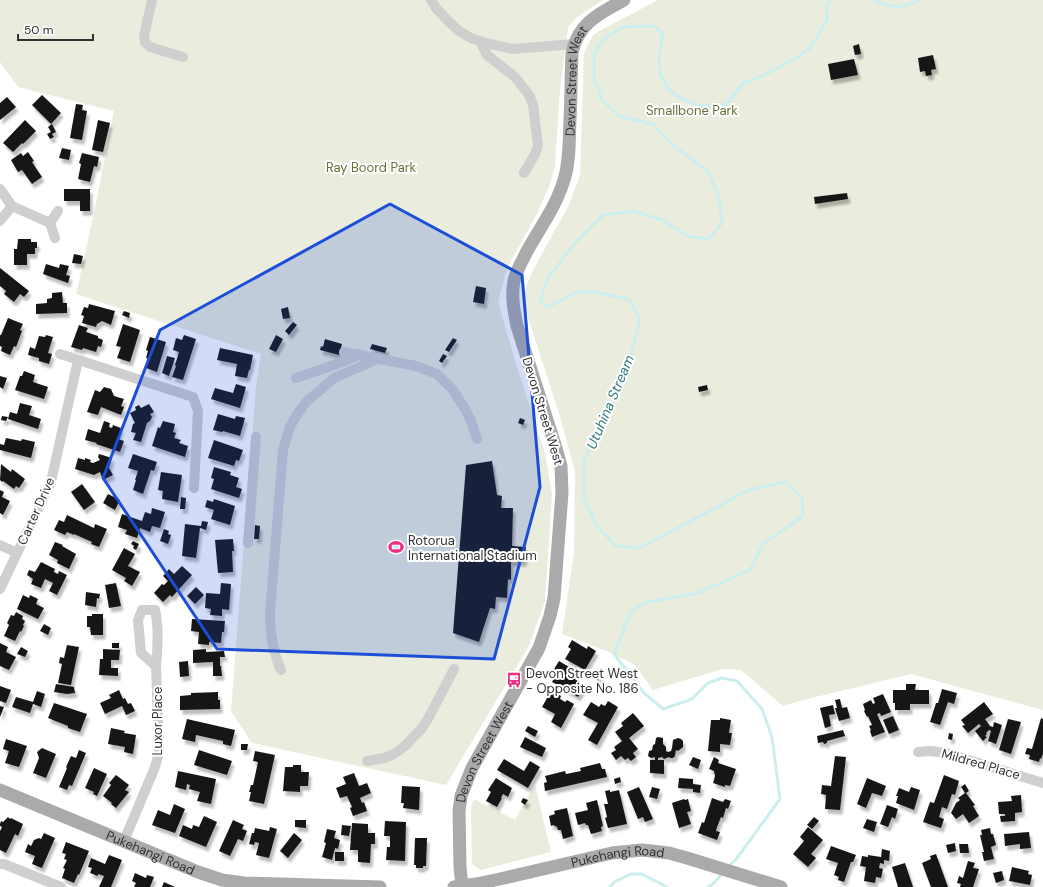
<svg xmlns="http://www.w3.org/2000/svg" width="1043" height="887" font-family="'DM Sans',sans-serif">
  <style>
    .green { fill: #eaecdd }
    .lines { fill: none; stroke-linecap: round; stroke-linejoin: round }
    .stream { stroke: #cceeef; stroke-width: 3 }
    .building { fill: #191919; filter: url(#shadow) }
    .minor { stroke: #cfcfcf; stroke-width: 10 }
    .major { stroke: #aaa; stroke-width: 13 }
    .marked { fill: #1d4ed8; fill-opacity: 0.2; stroke: #1d4ed8; stroke-width: 3; stroke-linejoin: round }
    .labels { text-anchor: middle; dominant-baseline: central; stroke-width: 4; stroke-linejoin: round; paint-order: stroke }
    .street-label { font-size: 13px; fill: #323232; stroke: #fff }
    .park-label { font-size: 13px; fill: #68713c; stroke: #fff }
    .poi-label { font-size: 13px; fill: #323232; stroke: #fff; text-anchor: start }
    .water-label { font-size: 14px; font-style: italic; fill: #337c7e; stroke: #fff }
  </style>
  <defs>
    <filter id="shadow"><feDropShadow dx="2.5" dy="4.5" stdDeviation="1" flood-color="#0004"/></filter>
  </defs>
  <rect width="100%" height="100%" fill="#fff"/>
  <g class="green">
    <polygon points="0,0 603,0 576,18 568,27 560,89 555,166 550,184 537,214 508,266 498,302 517,367 545,453 552,494 545,601 529,646 446,785 252,743 231,711 256,387 261,354 76,294 93,218 114,111 18,87 0,62"/>
    <polygon points="658,0 1043,0 1043,710 911,674 799,701 783,706 741,670 722,669 653,690 635,665 607,651 562,634 574,553 575,472 559,413 524,305 525,290 532,272 569,205 580,175 584,53 593,35 603,29"/>
    <polygon points="535,785 551,852 481,870 476,867 472,863 471,807 474,799 515,820"/>
  </g>
  <g class="lines">
    <g class="stream">
      <path d="M875,0C889,8 905,9 918,0"/>
      <polyline points="729,866 737,858 780,799 772,737 762,709 737,681 722,678 708,683 692,699 663,709 644,693 614,654 631,611 647,602 698,593 750,570 763,544 803,516 802,497 786,482 761,487 747,491 640,548 616,546 597,526 584,498 584,461 604,422 628,367 640,319 629,299 594,292 577,292 554,304 546,307 540,300 548,278 575,243 603,215 633,211 663,220 687,236 709,239 722,223 719,196 708,172 673,145 653,124 619,116 602,100 594,78 594,54 603,40 623,27 638,26 654,26 661,32 663,36 659,54 660,74 668,88 678,97 697,105 718,106 727,104 743,83 756,79 784,65 795,59 811,47 827,20 827,6 830,0"/>
      <polyline points="610,887 614,882 631,874 642,874 667,887"/>
      <polyline points="708,887 713,884 724,872"/>
    </g>
  </g>
  <g class="building">
    <polygon points="859,44 861,54 855,55 853,46"/>
    <polygon points="933,55 936,69 931,70 932,75 926,76 925,71 920,72 918,58"/>
    <polygon points="854,59 858,75 831,80 828,64"/>
    <polygon points="42,95 61,113 51,124 32,105"/>
    <polygon points="7,97 16,107 0,120 0,103"/>
    <polygon points="76,104 83,105 82,110 87,111 82,140 70,138"/>
    <polygon points="25,120 36,131 23,144 22,143 13,152 3,143"/>
    <polygon points="98,120 110,123 103,152 92,150"/>
    <polygon points="52,124 56,132 52,134 54,137 50,139 47,134 51,132 48,127"/>
    <polygon points="62,148 71,150 69,160 59,158"/>
    <polygon points="28,152 34,161 32,162 42,177 32,184 22,170 18,172 11,160 21,153 23,156"/>
    <polygon points="82,153 99,157 97,167 94,166 90,182 78,179 81,164 79,163"/>
    <polygon points="64,189 90,189 90,211 80,211 80,201 64,201"/>
    <polygon points="847,193 848,199 815,204 814,197"/>
    <polygon points="18,239 31,239 31,242 37,242 37,248 35,248 35,254 27,254 27,265 14,265 14,249 17,249"/>
    <polygon points="74,254 83,256 81,264 72,263"/>
    <polygon points="46,264 59,268 60,264 69,266 66,275 70,276 68,283 43,274"/>
    <polygon points="0,268 29,291 24,297 20,294 14,302 4,294 6,291 0,286"/>
    <polygon points="476,286 486,288 484,304 473,302"/>
    <polygon points="62,292 63,303 67,303 67,313 36,314 36,304 47,303 47,299 52,298 52,293"/>
    <polygon points="89,304 115,311 111,325 102,321 97,324 96,327 82,323 84,316 81,315 84,307 88,308"/>
    <polygon points="288,307 290,318 283,319 281,309"/>
    <polygon points="124,311 130,313 129,318 122,315"/>
    <polygon points="8,318 23,324 20,330 22,331 16,347 14,346 10,355 1,351 2,347 0,346 0,335 1,335"/>
    <polygon points="293,322 297,325 289,335 285,331"/>
    <polygon points="123,324 140,330 130,362 117,358 121,347 116,346"/>
    <polygon points="79,325 88,328 86,332 98,336 98,338 103,340 101,347 98,346 96,352 83,348 82,350 71,347"/>
    <polygon points="46,335 53,337 48,353 52,354 49,364 39,361 39,358 28,355 30,347 35,349 39,336 45,337"/>
    <polygon points="184,335 196,339 183,380 172,377 176,366 175,365 179,352 173,350 176,338 182,340"/>
    <polygon points="276,335 283,339 276,352 269,349"/>
    <polygon points="150,337 166,342 157,372 146,368 149,359 146,358 148,351 146,350"/>
    <polygon points="453,338 457,340 449,352 445,350"/>
    <polygon points="325,339 342,344 339,355 320,350 321,346 323,347"/>
    <polygon points="372,344 387,348 385,353 370,349"/>
    <polygon points="220,348 253,355 250,370 249,370 247,378 235,376 237,364 217,360"/>
    <polygon points="443,354 447,356 442,363 439,361"/>
    <polygon points="167,356 175,358 169,376 162,373"/>
    <polygon points="24,371 35,375 33,382 48,387 44,399 15,390 20,376 22,376"/>
    <polygon points="0,376 7,378 3,389 0,387"/>
    <polygon points="236,384 246,387 240,408 211,399 215,388 233,393"/>
    <polygon points="707,385 708,390 699,392 698,387"/>
    <polygon points="104,387 111,389 114,396 124,399 121,406 124,407 121,415 101,407 98,415 87,412 95,390 100,392"/>
    <polygon points="20,403 32,406 29,415 41,419 38,429 8,419 10,412 17,414"/>
    <polygon points="149,404 154,412 150,414 152,417 150,421 147,423 141,442 133,440 136,433 131,432 133,424 135,423 130,413 136,410 135,407 139,405 141,408"/>
    <polygon points="218,414 235,419 236,416 245,418 240,436 223,431 222,432 213,430"/>
    <polygon points="2,416 8,417 6,421 1,420"/>
    <polygon points="520,418 525,420 523,425 518,423"/>
    <polygon points="104,421 110,423 109,427 112,428 113,425 121,428 118,439 124,441 120,452 96,444 97,443 85,440 88,429 100,433"/>
    <polygon points="163,421 175,424 173,432 176,433 174,438 181,440 179,443 188,446 185,457 152,446 158,427 160,428"/>
    <polygon points="6,438 21,441 22,439 35,442 31,458 0,450 0,444 4,445"/>
    <polygon points="214,440 243,450 239,461 236,460 234,466 208,458"/>
    <polygon points="99,454 112,458 109,468 113,475 103,480 100,472 94,475 75,469 78,458 85,460 85,458 91,460 90,462 93,463 100,460 98,457"/>
    <polygon points="133,454 157,462 154,471 151,470 143,494 133,490 136,480 135,480 138,471 128,468"/>
    <polygon points="492,461 497,495 502,496 501,508 513,508 512,546 526,547 524,562 511,562 511,580 508,579 507,598 496,597 495,609 490,608 479,642 453,633 466,465"/>
    <polygon points="1,464 11,472 12,469 25,479 19,488 16,486 14,489 3,481 2,482 0,480"/>
    <polygon points="214,467 231,472 230,475 239,478 236,487 242,489 239,498 211,489 214,479 211,478"/>
    <polygon points="161,472 182,475 178,502 162,499 163,491 158,490"/>
    <polygon points="82,484 95,502 84,510 71,492"/>
    <polygon points="0,490 4,492 2,497 10,501 3,515 0,513"/>
    <polygon points="108,494 120,500 115,510 103,503"/>
    <polygon points="181,497 186,498 185,509 180,509"/>
    <polygon points="214,499 235,506 230,525 211,519 214,510 205,507 207,500 213,502"/>
    <polygon points="152,508 165,512 160,528 152,526 150,532 140,528 137,538 125,534 127,530 118,527 122,514 142,521 145,512 151,514"/>
    <polygon points="67,515 94,528 95,524 107,529 99,547 91,544 92,542 74,534 74,535 67,532 65,535 54,530 59,520 64,522"/>
    <polygon points="202,521 208,522 206,530 200,528 196,558 182,556 185,524 201,526"/>
    <polygon points="255,525 260,526 259,539 254,539"/>
    <polygon points="164,529 169,531 168,534 171,535 168,544 160,541"/>
    <polygon points="233,539 234,551 232,551 233,572 218,573 215,540"/>
    <polygon points="133,541 139,544 136,550 133,548 134,546 131,544"/>
    <polygon points="55,542 63,545 62,546 76,554 69,569 57,563 58,560 49,555"/>
    <polygon points="124,548 135,554 128,566 140,572 132,586 124,581 126,578 112,570"/>
    <polygon points="41,562 55,569 54,572 58,574 59,571 67,575 57,595 49,591 53,583 45,579 41,588 31,584 33,579 27,575 29,570 35,572"/>
    <polygon points="182,566 192,575 172,597 170,595 163,602 154,593 162,584 164,585 168,581 163,576 169,569 174,574"/>
    <polygon points="116,583 121,606 109,608 105,585"/>
    <polygon points="221,583 231,584 229,610 222,609 222,616 210,615 211,609 205,608 206,593 220,594"/>
    <polygon points="196,587 204,595 195,604 187,596"/>
    <polygon points="86,592 100,594 99,599 97,598 96,607 85,605"/>
    <polygon points="23,595 29,598 30,595 38,599 36,604 44,608 38,619 17,609"/>
    <polygon points="16,612 23,616 22,619 25,621 23,625 24,626 21,632 20,631 15,641 4,636 9,625 7,623 11,615 14,616"/>
    <polygon points="92,614 103,614 103,635 91,635 90,627 87,627 87,616 92,616"/>
    <polygon points="192,619 225,621 224,632 222,632 221,643 209,642 209,645 198,644 199,632 191,631"/>
    <polygon points="44,624 51,628 48,635 40,631"/>
    <polygon points="572,640 587,649 588,646 596,651 585,670 565,659 571,649 568,647"/>
    <polygon points="0,643 8,647 6,652 16,657 9,670 0,666"/>
    <rect x="112" y="643" width="7" height="5"/>
    <polygon points="67,645 79,647 71,685 58,683 62,664 59,663 60,657 64,658"/>
    <polygon points="21,647 28,651 25,657 17,654"/>
    <polygon points="103,649 120,650 119,660 111,660 111,668 118,668 118,676 99,675 100,659 103,659"/>
    <polygon points="206,649 206,652 224,651 225,657 220,657 220,666 221,666 222,676 213,676 213,662 193,663 193,650"/>
    <polygon points="188,661 189,676 180,677 179,662"/>
    <polygon points="559,661 576,671 572,677 579,682 578,684 584,687 578,697 552,682 558,671 554,669"/>
    <polygon points="596,674 600,676 598,680 594,678"/>
    <polygon points="56,684 74,687 75,693 67,694 54,692"/>
    <polygon points="906,684 916,684 915,690 929,690 929,704 910,704 910,710 895,710 895,703 893,703 893,690 906,690"/>
    <polygon points="0,686 11,690 6,703 0,701"/>
    <polygon points="942,689 957,693 954,704 948,702 940,725 930,722 936,703 938,703"/>
    <polygon points="119,690 123,699 125,698 128,704 131,703 135,711 126,715 122,706 105,714 100,703 111,698 109,695"/>
    <polygon points="37,691 45,694 41,707 33,704 30,713 12,707 16,697 33,702"/>
    <polygon points="551,691 561,696 560,699 565,702 567,700 574,704 561,728 551,722 555,714 542,707"/>
    <polygon points="218,692 218,700 220,700 220,709 180,710 180,696 191,695 191,693"/>
    <polygon points="883,694 891,712 881,716 880,713 877,714 885,732 872,737 870,731 871,730 869,726 872,725 868,716 867,717 864,711 865,710 863,704 871,700 873,704 875,703 873,698"/>
    <polygon points="840,699 842,708 847,707 850,718 839,721 835,708 837,708 835,700"/>
    <polygon points="608,701 618,707 597,745 588,740 598,723 583,715 591,702 599,707 601,704 605,706"/>
    <polygon points="984,702 993,714 985,719 990,726 993,727 994,722 1002,725 996,744 988,741 991,731 989,730 986,733 987,734 985,736 987,737 983,741 975,731 981,726 979,724 968,733 962,726 965,725 961,720"/>
    <polygon points="54,703 87,714 80,732 68,728 68,726 48,718"/>
    <polygon points="833,705 835,714 829,715 831,726 825,728 820,708"/>
    <polygon points="0,706 4,707 0,717"/>
    <polygon points="633,713 644,726 629,738 638,749 633,753 636,757 631,761 628,758 625,760 621,756 616,760 611,753 616,750 614,747 622,741 615,732 623,726 621,723"/>
    <polygon points="893,716 899,730 889,734 883,720"/>
    <polygon points="720,718 731,720 729,733 732,733 730,745 720,744 720,752 708,751 711,720 720,720"/>
    <polygon points="1041,718 1043,719 1043,754 1041,759 1040,758 1039,762 1029,759 1030,755 1025,754 1027,748 1032,749"/>
    <polygon points="187,719 235,730 231,746 223,744 223,741 196,735 195,742 182,739"/>
    <polygon points="1008,719 1021,722 1011,754 999,750"/>
    <polygon points="528,726 538,731 535,737 525,731"/>
    <polygon points="111,728 125,731 124,733 136,735 133,754 124,752 125,747 108,744"/>
    <polygon points="843,730 845,736 827,741 827,743 824,744 823,742 818,743 817,736"/>
    <polygon points="949,733 953,734 952,740 948,739"/>
    <polygon points="525,737 546,748 542,757 520,747"/>
    <polygon points="658,737 663,738 663,744 666,747 666,751 668,752 671,751 672,748 673,740 678,738 681,739 683,741 683,747 678,751 676,750 675,756 673,758 670,758 669,757 664,759 662,757 658,758 658,760 664,760 664,774 650,773 650,760 655,760 655,757 651,758 648,756 649,751 652,750 653,745 655,744 656,738"/>
    <polygon points="6,739 27,746 19,767 5,763 9,751 3,749"/>
    <polygon points="241,744 248,744 247,750 241,750"/>
    <polygon points="42,748 56,754 46,778 33,773 39,758 37,752"/>
    <polygon points="79,750 86,753 72,786 69,785 67,790 59,787 67,768 66,767 71,756 76,758"/>
    <polygon points="199,750 232,761 227,775 194,765"/>
    <polygon points="255,751 275,755 264,804 249,801 251,792 249,792 251,785 253,785 258,762 253,761"/>
    <polygon points="835,756 846,757 840,810 825,809 826,795 821,794 822,785 831,786"/>
    <polygon points="693,757 701,760 698,769 689,765"/>
    <polygon points="714,757 719,760 718,763 736,769 730,786 725,785 725,787 713,783 715,776 714,771 709,769"/>
    <polygon points="504,759 524,771 530,761 540,767 528,788 497,770"/>
    <polygon points="600,763 602,769 605,769 607,777 545,791 544,783 547,782 545,776 565,771 566,774 581,771 580,768"/>
    <polygon points="293,765 301,765 301,772 309,772 308,786 300,786 300,792 283,791 285,767 293,767"/>
    <polygon points="94,768 107,774 97,796 93,794 94,792 85,788"/>
    <polygon points="178,771 216,779 211,804 197,801 200,792 189,789 190,785 187,784 186,790 175,787"/>
    <polygon points="354,773 359,786 367,783 371,793 360,798 362,803 364,802 367,811 353,816 350,808 352,807 347,796 340,798 336,788 346,784 343,777"/>
    <polygon points="116,775 129,785 125,790 129,792 116,808 111,804 112,803 103,796 111,785 109,783"/>
    <polygon points="944,775 959,781 955,795 952,794 947,809 942,807 939,817 944,819 941,828 923,822 930,802 934,803"/>
    <polygon points="620,777 621,782 615,784 614,779"/>
    <polygon points="496,778 512,788 508,797 503,794 501,798 502,798 497,807 486,801 491,792 488,790"/>
    <polygon points="679,778 693,779 693,784 701,785 700,793 693,792 693,789 678,788"/>
    <polygon points="867,778 886,786 882,796 872,793 866,808 857,804"/>
    <polygon points="965,784 969,791 966,793 975,805 973,806 979,816 969,823 963,814 956,819 951,813 956,803 960,800 958,798 965,793 961,787"/>
    <polygon points="402,786 420,787 419,810 403,808 404,803 401,803"/>
    <polygon points="639,787 653,819 645,822 643,817 638,819 627,792"/>
    <polygon points="652,787 660,789 657,799 649,797"/>
    <polygon points="911,787 920,790 914,810 896,803 898,796 896,796 899,788 909,792"/>
    <polygon points="610,790 610,792 619,790 627,824 608,828 605,818 607,817 604,804 608,804 605,791"/>
    <polygon points="1021,795 1022,812 1015,813 1015,821 1001,822 1000,816 1005,816 1005,814 999,814 998,802 1012,801 1011,796"/>
    <polygon points="523,798 528,800 525,805 521,802"/>
    <polygon points="712,798 723,802 725,799 731,801 728,809 726,808 723,818 721,817 717,827 716,831 720,832 717,840 698,833 702,822 704,823"/>
    <polygon points="684,799 685,800 688,799 691,811 687,812 691,824 679,828 672,803"/>
    <polygon points="597,800 603,826 601,827 602,831 591,834 588,825 586,825 585,823 578,825 575,813 588,810 586,803"/>
    <polygon points="174,804 185,809 175,833 152,825 158,810 170,815"/>
    <polygon points="887,805 898,809 895,819 892,817 888,827 880,824"/>
    <polygon points="567,808 573,836 563,839 561,830 558,830 557,827 553,825 551,826 549,816 555,814 554,811"/>
    <polygon points="204,816 217,822 206,847 179,836 183,825 192,829 193,825 199,827"/>
    <polygon points="8,817 10,819 11,818 23,824 18,836 15,834 6,853 0,850 0,831 2,827 0,826 0,824 1,821 3,822"/>
    <polygon points="814,817 819,821 812,829 807,825"/>
    <polygon points="867,819 877,822 874,832 863,828"/>
    <polygon points="233,820 244,825 242,829 247,831 243,841 238,839 230,856 219,851"/>
    <polygon points="295,820 306,820 306,828 295,827"/>
    <polygon points="385,821 406,822 405,861 386,860 387,847 390,847 390,836 384,836"/>
    <polygon points="352,823 368,824 368,833 375,833 375,844 371,844 370,863 358,862 358,850 350,850"/>
    <polygon points="342,825 351,826 349,836 341,835"/>
    <polygon points="270,827 277,829 269,858 256,855 259,843 255,842 254,845 249,844 252,833 254,833 255,828 269,831"/>
    <polygon points="808,827 823,840 811,854 816,858 808,867 793,854 804,841 800,837"/>
    <polygon points="990,828 991,834 993,834 996,845 991,847 994,859 984,861 982,852 984,852 980,835 982,835 981,830"/>
    <polygon points="327,829 336,831 334,838 340,840 338,849 335,848 332,860 322,857 326,843 324,842"/>
    <polygon points="1029,832 1031,848 1020,849 1020,844 1005,846 1004,834"/>
    <polygon points="44,833 55,838 42,868 32,864 35,856 25,852 28,844 31,846 34,840 39,838 41,839"/>
    <polygon points="294,833 302,840 288,858 280,851"/>
    <polygon points="415,838 427,838 426,866 423,866 423,868 416,868 416,865 414,865"/>
    <polygon points="66,842 89,851 79,875 78,874 74,883 62,878 65,869 63,868 67,860 64,859 66,854 62,853"/>
    <polygon points="955,843 956,851 948,853 946,845"/>
    <polygon points="959,844 968,844 969,853 960,853"/>
    <polygon points="831,846 856,855 853,862 851,862 844,882 838,880 839,877 834,875 838,863 826,859"/>
    <polygon points="882,849 890,851 889,861 884,860 884,864 880,863 879,868 883,869 881,878 876,877 875,883 864,881 866,867 860,866 862,856 868,857 868,855 881,857"/>
    <rect x="335" y="852" width="9" height="9"/>
    <polygon points="936,854 948,887 931,887 922,863 931,859 930,856"/>
    <polygon points="109,855 122,860 111,887 99,887 104,876 98,874 98,876 90,873 92,868 88,867 91,858 105,864"/>
    <polygon points="968,861 975,863 973,868 979,869 973,887 960,887 961,884 957,883 959,876 963,878"/>
    <polygon points="905,863 913,887 898,887 892,867"/>
    <polygon points="1012,867 1029,871 1028,874 1032,875 1030,885 1009,881"/>
    <polygon points="1002,871 1004,880 996,883 993,873"/>
    <polygon points="135,873 146,878 147,875 154,877 150,887 134,887 136,883 132,881"/>
    <polygon points="164,882 175,887 162,887"/>
  </g>
  <g class="lines">
    <g class="minor">
      <polyline points="152,0 144,36 145,42 150,47 183,57"/>
      <polyline points="431,0 436,8 447,20 459,31 471,38 486,43 513,49 574,44"/>
      <polyline points="480,41 487,55 515,77 529,95 533,104 538,146 535,154 524,173"/>
      <polyline points="0,189 12,206 50,223 55,238"/>
      <polyline points="0,221 12,206"/>
      <polyline points="50,223 58,211"/>
      <polyline points="344,352 416,366 437,374 453,390 465,409 471,421 477,439"/>
      <polyline points="60,354 193,397 198,411 194,488"/>
      <path d="M296,378C317,370 339,365 359,354"/>
      <polyline points="248,543 256,437"/>
      <polyline points="0,545 17,553"/>
      <polyline points="0,589 51,482 78,360"/>
      <path d="M281,670C272,651 270,633 270,613L283,450L290,427L296,416L306,402L334,378L362,366L378,358"/>
      <polyline points="918,752 931,751 946,753 1043,783"/>
      <polyline points="367,761 384,758 394,754 405,746 422,728 429,717 454,669"/>
      <path d="M124,841L155,767L159,753V747L156,666L141,653L138,620L142,610H155C159,628 158,647 156,666"/>
      <polyline points="0,864 4,864 61,887"/>
    </g>
    <g class="major">
      <path id="s1" d="M0,790L198,872L222,880L244,883L380,887"/>
      <path id="s2" d="M462,886L460,867L459,811L461,796L472,768L539,648L550,616L554,598L562,493L561,466L556,448L517,326C514,311 511,296 514,281C516,271 522,262 526,253C539,229 556,207 564,180C570,161 569,140 570,120C571,98 571,75 572,53C578,23 600,13 624,0"/>
      <path id="s3" d="M454,887L476,884L500,879L612,853L642,850L669,853L687,858L781,887"/>
    </g>
  </g>
  <path class="marked" d="M390,204L522,275L540,487L494,659L217,649L103,478L160,330Z"/>
  <defs>
    <g id="stadium-bare" transform="scale(1.2)"><path d="M0-5a6.5 5 0 1 0 0 10a6.5 5 0 1 0 0-10ZM-3.5-1.8h7v3.6h-7Z" fill="#ed3082" stroke="#fff" stroke-width="2.5" paint-order="stroke"/></g>
    <g id="bus-bare" transform="scale(1.2)"><path d="M-5-6H5V4H4V6H2V4H-2V6H-4V4H-5ZM-3.5-4V0h7V-4ZM-3.5 1.2v1.5H-2V1.2ZM2 1.2v1.5H3.5V1.2Z" fill="#ed3082" stroke="#fff" stroke-width="2.5" paint-order="stroke"/></g>
  </defs>
  <g fill-rule="evenodd">
    <use href="#stadium-bare" x="396" y="547"/>
    <use href="#bus-bare" x="514" y="680"/>
  </g>
  <g class="labels">
    <g class="street-label">
      <text stroke="none"><textPath href="#s2" startOffset="848">Devon Street West</textPath></text>
      <text transform="translate(543 411) rotate(73)">Devon Street West</text>
      <text transform="translate(36 511) rotate(-66)">Carter Drive</text>
      <text transform="translate(157 721) rotate(-90)">Luxor Place</text>
      <text stroke="none"><textPath href="#s2" startOffset="140">Devon Street West</textPath></text>
      <text transform="translate(981 764) rotate(16)">Mildred Place</text>
      <text stroke="none"><textPath href="#s1" startOffset="163">Pukehangi Road</textPath></text>
      <text stroke="none"><textPath href="#s3" startOffset="167">Pukehangi Road</textPath></text>
    </g>
    <g class="park-label">
      <text x="692" y="110">Smallbone Park</text>
      <text x="371" y="167">Ray Boord Park</text>
    </g>
    <g class="poi-label">
      <text x="408" y="540">Rotorua<tspan x="408" dy="15">International Stadium</tspan></text>
      <text x="526" y="673">Devon Street West<tspan x="526" dy="15">- Opposite No. 186</tspan></text>
    </g>
    <g class="water-label">
      <text transform="translate(610 402) rotate(-67)">Utuhina Stream</text>
    </g>
  </g>
  <path d="M18 34v6h75v-6" fill="none" stroke="#323232" stroke-width="2"/>
  <text x="24" y="34" font-size="12" fill="#323232" stroke="#ffffff" stroke-width="3" paint-order="stroke">50 m</text>
</svg>
